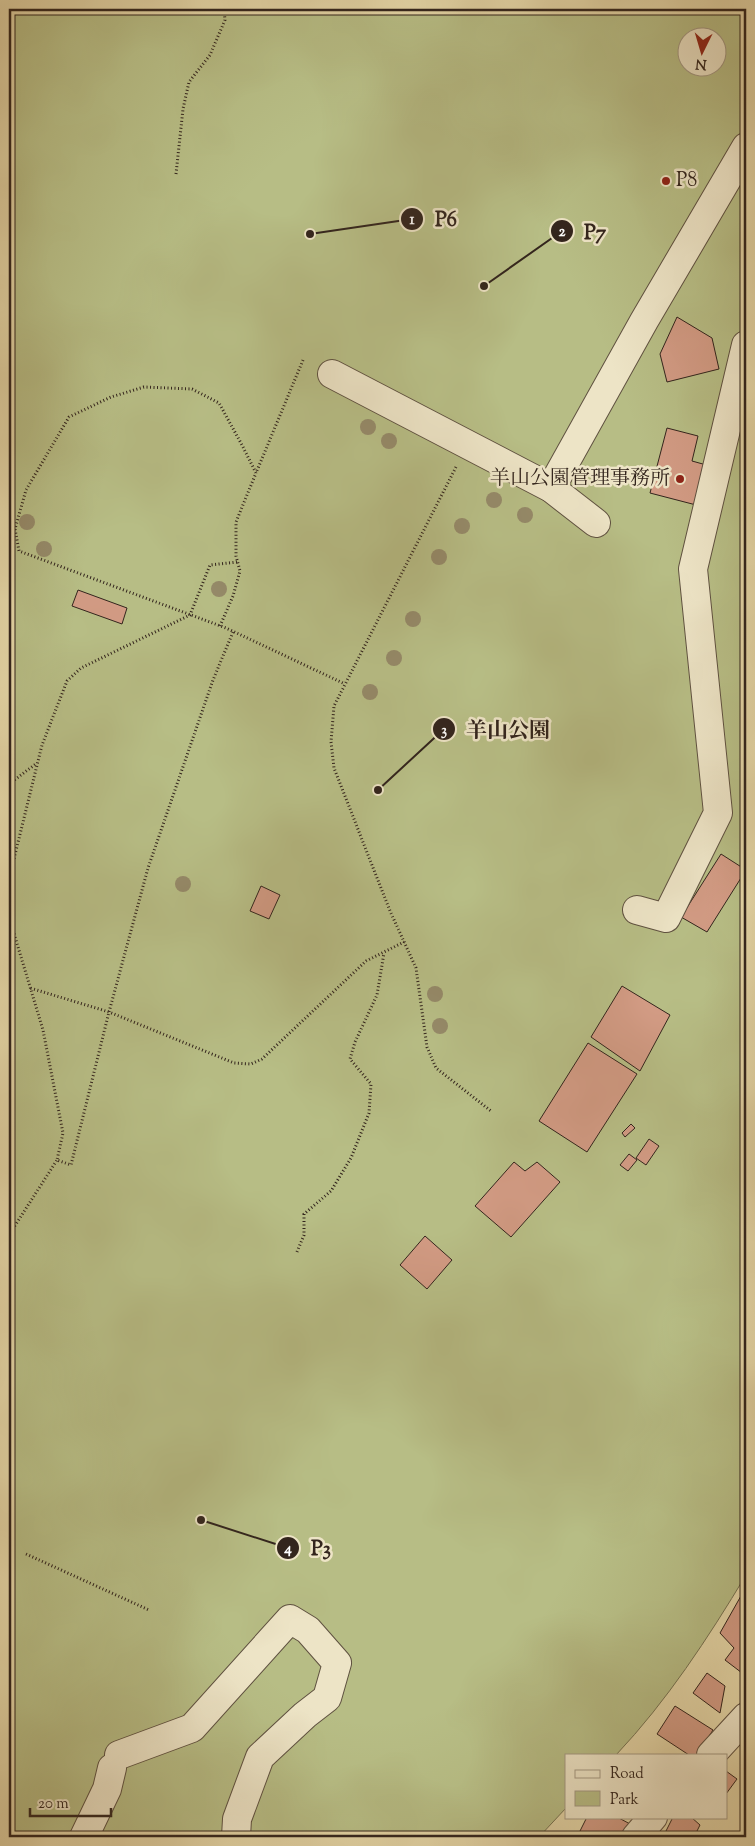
<svg xmlns="http://www.w3.org/2000/svg" width="755" height="1846" font-family="'Sorts Mill Goudy','Noto Serif JP',serif">
  <style>
    .green { fill: #b7bd85; stroke: #757151; fill-rule: evenodd }
    .building { fill: #d29b84; stroke: #33251d }
    .lines { fill: none; stroke-linecap: round; stroke-linejoin: round }
    .minor-casing { stroke: #5f5140; stroke-width: 30 }
    .path { stroke: #33251d; stroke-width: 3; stroke-dasharray: 1 2.5; stroke-linecap: butt }
    .minor { stroke: #ede4c6; stroke-width: 28 }
    .tree { fill: #958a69 }
    .poi-dot { fill: #8f2418; stroke: #ede4c6; stroke-width: 2 }
    .labels { text-anchor: middle; dominant-baseline: central; stroke-width: 5; stroke-linejoin: round; paint-order: stroke }
    .poi-label { font-size: 20px; fill: #33251d; stroke: #ede4c6; text-anchor: start }
    .leader { fill: none; stroke: #33251d; stroke-width: 2 }
    .callout-dot { fill: #33251d; stroke: #ede4c6; stroke-width: 2 }
    .mark-label { font-size: 15px; text-anchor: middle; font-weight: bold; fill: #fff }
    .callout-label { font-size: 21px; text-anchor: middle; font-weight: bold; fill: #33251d; stroke: #ede4c6; stroke-width: 5; stroke-linejoin: round; paint-order: stroke }
  </style>
  <rect width="100%" height="100%" fill="#e4d6a7"/>
  <filter id="stains"><feTurbulence type="fractalNoise" baseFrequency=".004" numOctaves="4"/><feColorMatrix values="0 0 0 0 .2 0 0 0 0 .09 0 0 0 0 .02 0 0 0 .5 -.17"/></filter>
  <radialGradient id="worn" r=".72"><stop offset=".6" stop-color="#630" stop-opacity="0"/><stop offset="1" stop-color="#630" stop-opacity=".3"/></radialGradient>
  <path class="green" d="M9,9H746V1575C708,1638 667,1701 616,1755H566V1808L539,1837H9ZM688,38H718V68H688Z"/>
  <g class="building">
    <polygon points="677,317 712,338 719,369 667,382 660,354"/>
    <polygon points="667,428 698,436 692,461 710,466 700,506 650,493"/>
    <polygon points="78,590 127,608 122,624 72,606"/>
    <polygon points="721,854 746,870 707,932 681,917"/>
    <polygon points="261,886 280,895 269,919 250,911"/>
    <polygon points="622,986 670,1015 640,1071 591,1037"/>
    <polygon points="588,1043 637,1074 587,1152 539,1121"/>
    <polygon points="631,1124 635,1128 625,1137 622,1133"/>
    <polygon points="649,1139 659,1146 646,1165 636,1158"/>
    <polygon points="629,1154 637,1160 628,1171 620,1165"/>
    <polygon points="514,1162 525,1171 537,1162 560,1182 511,1237 475,1206"/>
    <polygon points="425,1236 452,1260 427,1289 400,1265"/>
    <polygon points="746,1587 746,1676 725,1660 734,1648 720,1633"/>
    <polygon points="707,1673 725,1686 720,1713 693,1693"/>
    <polygon points="675,1706 713,1730 697,1755 689,1755 657,1734"/>
    <polygon points="726,1771 737,1779 726,1794"/>
    <polygon points="587,1817 617,1817 632,1825 626,1837 577,1837"/>
    <polygon points="673,1817 691,1817 700,1825 694,1837 663,1837"/>
  </g>
  <g class="lines">
    <g class="minor-casing">
      <g id="minor">
        <polyline points="332,374 551,488 596,523"/>
        <polyline points="551,488 644,321 746,147"/>
        <polyline points="637,910 666,918 718,813 693,569 746,345"/>
        <polyline points="119,1755 192,1728 290,1619 308,1630 337,1663 327,1698 305,1715 260,1757 237,1819 236,1837"/>
        <polyline points="711,1755 746,1717"/>
        <polyline points="84,1837 107,1789 112,1768"/>
        <polyline points="636,1837 653,1817"/>
      </g>
    </g>
    <g class="path">
      <polyline points="176,174 183,109 189,82 210,55 225,20 224,9"/>
      <polyline points="303,360 256,473 242,445 219,403 192,389 144,387 111,397 69,417 26,490 15,529 19,551 226,628 345,684"/>
      <polyline points="456,467 334,706 331,742 334,768 390,911 416,968 427,1047 436,1068 491,1111"/>
      <polyline points="220,626 233,596 240,571 236,556 236,522 256,473"/>
      <polyline points="233,632 213,680 148,868 109,1012 234,1063 251,1064 262,1059 366,961 404,942"/>
      <polyline points="9,784 37,763"/>
      <polyline points="9,879 42,745 67,681 81,668 190,615 210,565 237,562"/>
      <polyline points="9,917 43,1030 63,1133 57,1160 71,1165 109,1012 30,988"/>
      <polyline points="9,1235 57,1160"/>
      <polyline points="297,1252 304,1235 304,1214 331,1191 351,1158 369,1113 371,1084 350,1059 355,1042 377,995 384,953"/>
      <polyline points="26,1554 149,1610"/>
    </g>
    <use href="#minor" class="minor"/>
  </g>
  <g class="tree">
    <circle cx="368" cy="427" r="8"/>
    <circle cx="389" cy="441" r="8"/>
    <circle cx="494" cy="500" r="8"/>
    <circle cx="525" cy="515" r="8"/>
    <circle cx="27" cy="522" r="8"/>
    <circle cx="462" cy="526" r="8"/>
    <circle cx="44" cy="549" r="8"/>
    <circle cx="439" cy="557" r="8"/>
    <circle cx="219" cy="589" r="8"/>
    <circle cx="413" cy="619" r="8"/>
    <circle cx="394" cy="658" r="8"/>
    <circle cx="370" cy="692" r="8"/>
    <circle cx="183" cy="884" r="8"/>
    <circle cx="435" cy="994" r="8"/>
    <circle cx="440" cy="1026" r="8"/>
  </g>
  <g class="poi-dot">
    <circle cx="666" cy="181" r="5"/>
    <circle cx="680" cy="479" r="5"/>
  </g>
  <g class="labels">
    <g class="poi-label">
      <text x="676" y="181">P8</text>
      <text x="670" y="479" text-anchor="end">羊山公園管理事務所</text>
    </g>
  </g>
  <path class="leader" d="M310 234L412 219M484 286L562 231M378 790L444 729M201 1520L288 1548"/>
  <g class="callout-dot">
    <circle cx="310" cy="234" r="5"/>
    <circle cx="484" cy="286" r="5"/>
    <circle cx="378" cy="790" r="5"/>
    <circle cx="201" cy="1520" r="5"/>
    <circle cx="412" cy="219" r="12"/>
    <circle cx="562" cy="231" r="12"/>
    <circle cx="444" cy="729" r="12"/>
    <circle cx="288" cy="1548" r="12"/>
  </g>
  <g class="mark-label">
    <text x="412" y="224">1</text>
    <text x="562" y="236">2</text>
    <text x="444" y="735">3</text>
    <text x="288" y="1553">4</text>
  </g>
  <g class="callout-label">
    <text x="446" y="226">P6</text>
    <text x="595" y="239">P7</text>
    <text x="508" y="737">羊山公園</text>
    <text x="321" y="1555">P3</text>
  </g>
  <rect width="755" height="1846" fill="none" stroke="#e4d6a7" stroke-width="30"/>
  <rect x="10" y="10" width="735" height="1826" fill="none" stroke="#33251d" stroke-width="2.5"/>
  <rect x="15" y="15" width="725" height="1816" fill="none" stroke="#33251d"/>
  <rect x="565" y="1754" width="162" height="65" fill="#ede4c6" stroke="#a39882"/>
  <rect x="575" y="1770" width="25" height="8" fill="#ede4c6" stroke="#a39882"/>
  <text x="610" y="1778" font-size="15" fill="#33251d">Road</text>
  <rect x="575" y="1791" width="25" height="15" fill="#b7bd85" stroke="#a39882"/>
  <text x="610" y="1804" font-size="15" fill="#33251d">Park</text>
  <g transform="translate(702 52) rotate(185)"><circle r="24" fill="#ede4c6" stroke="#a39882"/>
  <path d="M0-4L9 19L0 12L-9 19Z" fill="#8f2418"/>
  <text y="-8" font-size="14" font-weight="bold" text-anchor="middle" fill="#33251d">N</text>
  </g>
  <path d="M30 1808v8h81v-8" fill="none" stroke="#33251d" stroke-width="2.5"/>
  <text x="38" y="1808" font-size="15" fill="#33251d" stroke="#ede4c6" stroke-width="4" paint-order="stroke">20 m</text>
  <rect width="100%" height="100%" filter="url(#stains)"/>
  <rect width="100%" height="100%" fill="url(#worn)"/>
</svg>
